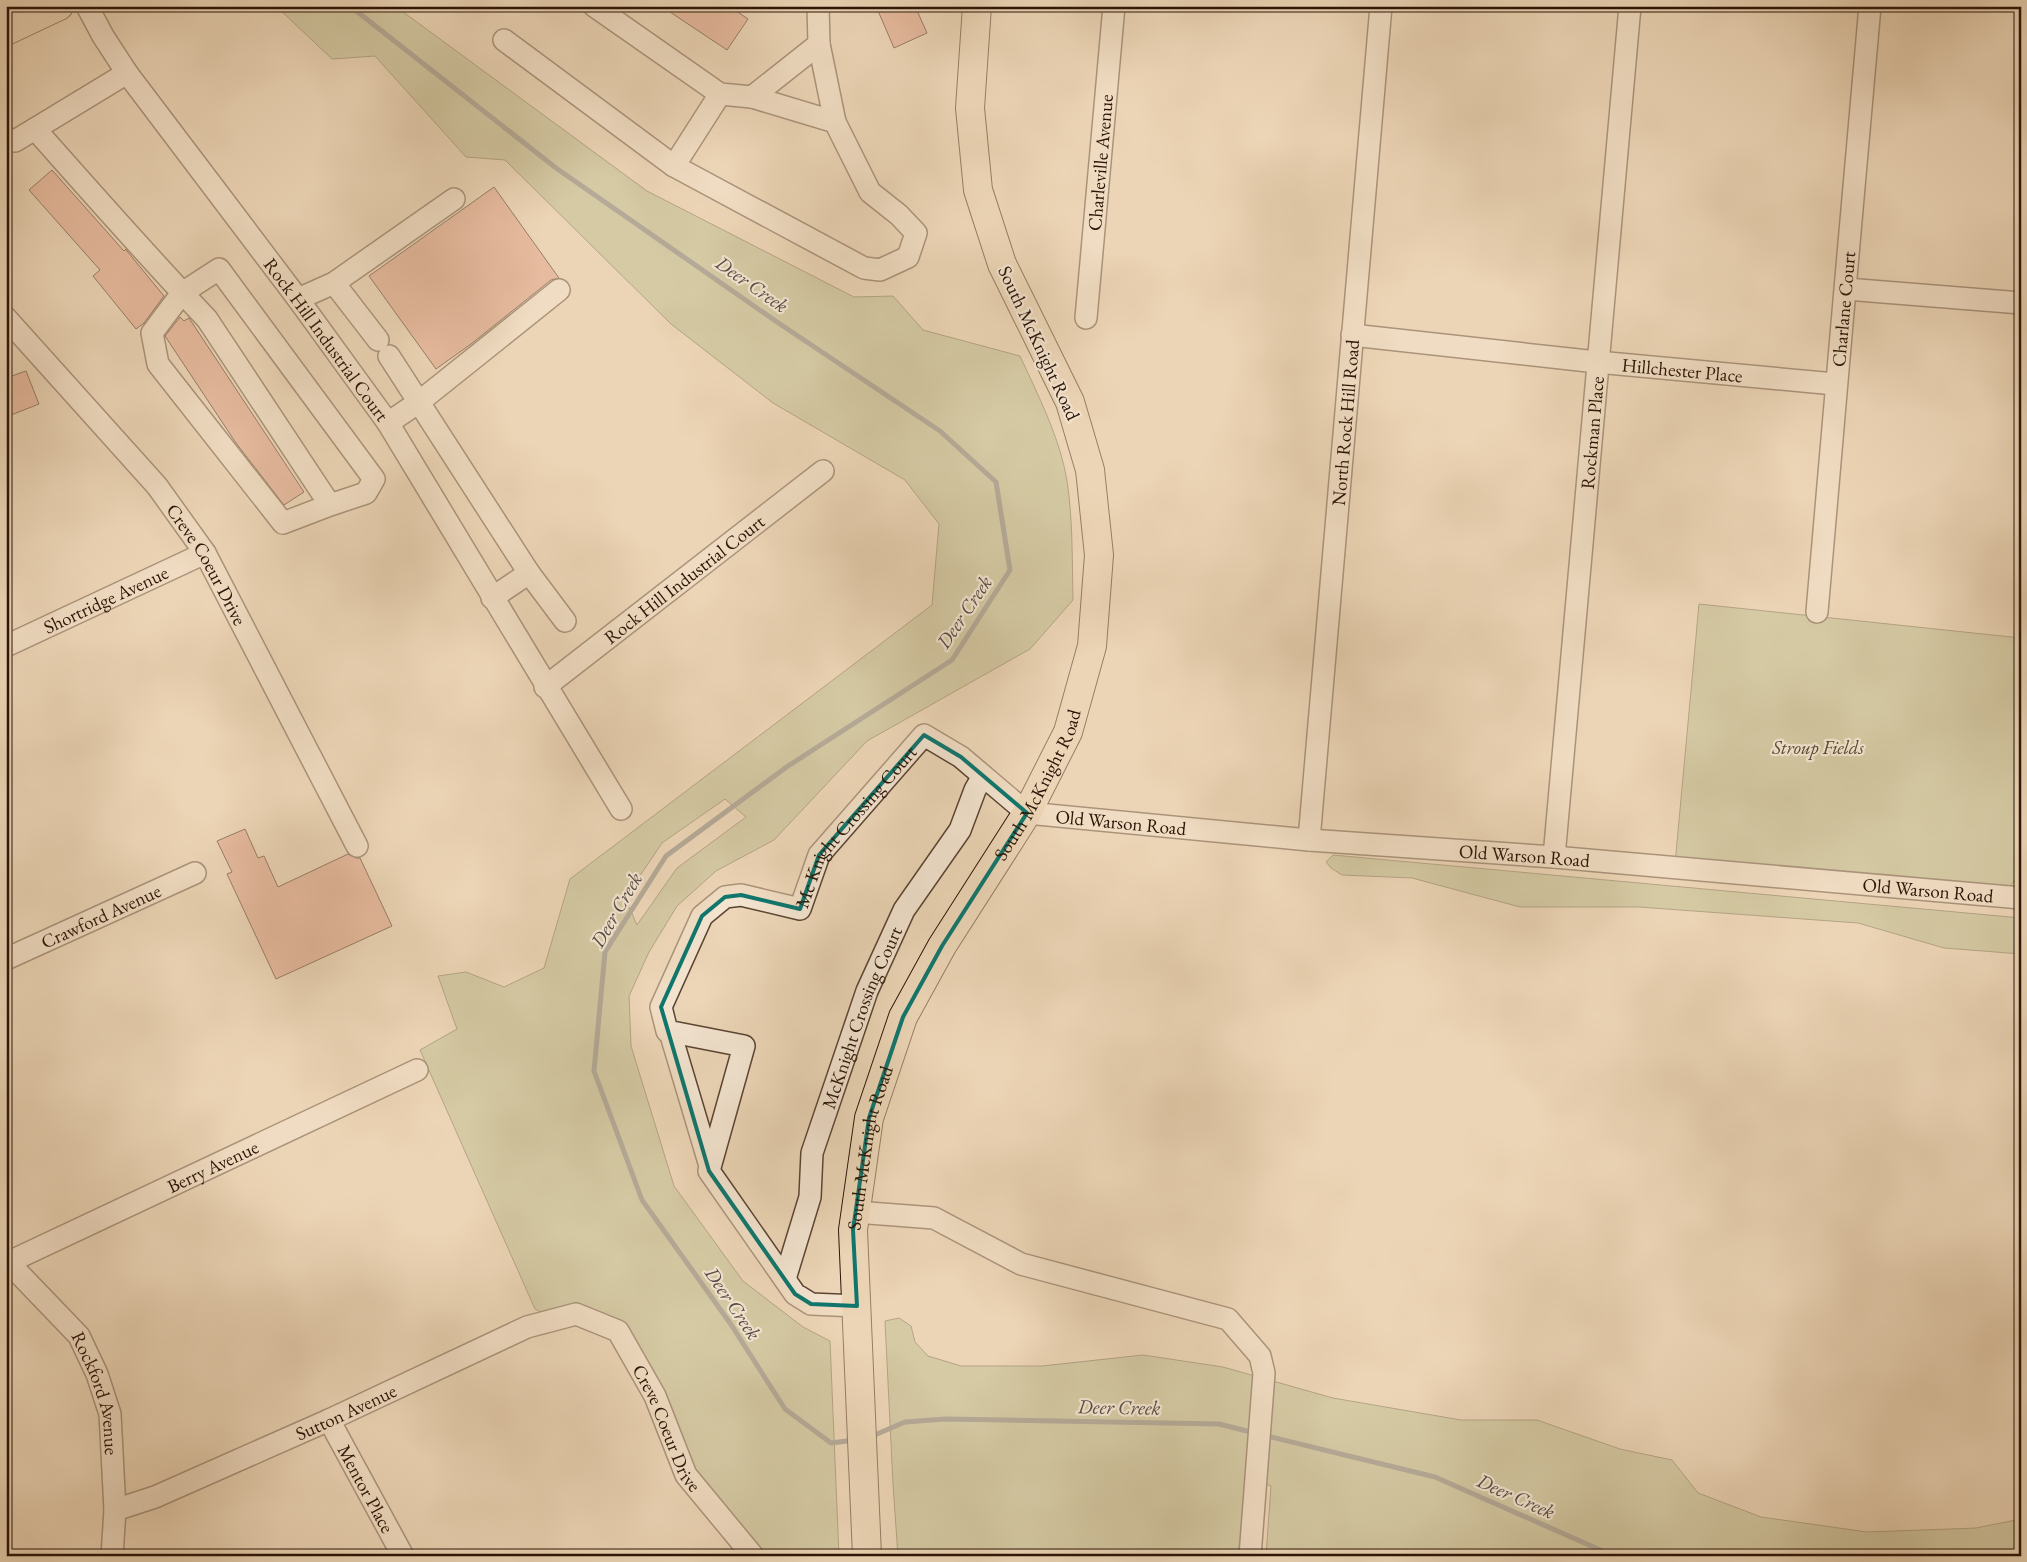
<svg xmlns="http://www.w3.org/2000/svg" width="2027" height="1562" font-family="'EB Garamond',serif">
  <style>
    .green { fill: #b8bd8e; stroke: #72684a; fill-rule: evenodd }
    .lines { fill: none; stroke-linecap: round; stroke-linejoin: round }
    .stream { stroke: #717573; stroke-width: 5 }
    .building { fill: #e09c83; stroke: #2b1407 }
    .minor-casing { stroke: #5b4433; stroke-width: 24 }
    .major-casing { stroke: #2b1407; stroke-width: 30 }
    .minor { stroke: #f3e4d0; stroke-width: 21 }
    .major { stroke: #ecd6b7; stroke-width: 28 }
    .marked { fill: none; stroke: #0f766e; stroke-width: 4; stroke-linejoin: round }
    .labels { text-anchor: middle; dominant-baseline: central; stroke-width: 4.5; stroke-linejoin: round; paint-order: stroke }
    .street-label { font-size: 19px; fill: #2b1407; stroke: #f3e4d0 }
    .park-label { font-size: 19px; font-style: italic; fill: #554730; stroke: #f3e4d0 }
    .water-label { font-size: 20px; font-style: italic; fill: #544d46; stroke: #f3e4d0 }
  </style>
  <rect width="100%" height="100%" fill="#ecd6b7"/>
  <filter id="stains"><feTurbulence type="fractalNoise" baseFrequency=".004" numOctaves="4"/><feColorMatrix values="0 0 0 0 .2 0 0 0 0 .09 0 0 0 0 .02 0 0 0 .5 -.17"/></filter>
  <radialGradient id="worn" r=".72"><stop offset=".6" stop-color="#630" stop-opacity="0"/><stop offset="1" stop-color="#630" stop-opacity=".3"/></radialGradient>
  <g class="green">
    <path d="M276,6H395L647,191L854,297L893,296L923,330L1020,356C1038,395 1060,438 1067,481C1073,520 1072,560 1073,600L1030,649L867,741L774,840L716,871L677,906L649,952L629,996L631,1046L674,1186L743,1281L803,1327L830,1341L839,1556H758L697,1481L626,1336L541,1312L535,1309L420,1050L457,1029L438,976L466,972L504,987L544,968L570,879L932,605L939,524L905,480L773,403L671,324L505,160L466,157L375,56L332,59ZM725,799L746,817L677,868L637,925L625,898L662,843Z"/>
    <polygon points="1699,604 2021,638 2021,836 2016,879 2005,892 1675,864"/>
    <polygon points="1333,855 2021,918 2021,954 1944,948 1858,923 1639,907 1520,907 1412,878 1342,875 1331,868 1326,862"/>
    <polygon points="899,1318 911,1326 915,1342 928,1356 961,1366 1042,1366 1143,1355 1223,1367 1333,1398 1461,1420 1537,1420 1620,1449 1672,1460 1698,1493 1761,1517 1867,1532 1976,1528 2021,1519 2021,1556 1266,1556 1271,1486 1245,1477 1239,1556 898,1556 893,1484 885,1321"/>
  </g>
  <g class="lines">
    <g class="stream">
      <polyline points="350,6 556,168 777,322 940,431 996,482 1010,570 952,660 788,766 666,856 605,952 594,1071 642,1200 730,1323 785,1409 831,1443 855,1440"/>
      <polyline points="1263,1435 1435,1477 1614,1556"/>
      <polyline points="870,1437 905,1422 945,1419 1219,1424 1255,1433"/>
    </g>
  </g>
  <g class="building">
    <polygon points="661,6 729,6 748,19 727,50"/>
    <polygon points="876,6 915,6 927,33 894,48"/>
    <polygon points="52,170 124,251 126,249 127,251 164,296 144,323 136,329 93,276 100,270 29,190"/>
    <polygon points="494,187 559,278 551,280 471,344 436,369 369,276"/>
    <polygon points="180,317 184,321 189,318 304,492 284,505 236,443 165,336"/>
    <polygon points="26,371 39,404 6,417 6,378"/>
    <polygon points="245,829 258,858 264,856 278,887 348,854 356,858 360,858 392,926 276,979 227,874 232,872 217,841"/>
  </g>
  <g class="lines">
    <g class="minor-casing">
      <g id="minor">
        <path id="s1" d="M87,6L103,36L127,73L298,299L388,423L621,809"/>
        <polyline points="594,6 720,94 752,97 819,44"/>
        <polyline points="504,40 674,166 720,94"/>
        <polyline points="752,97 835,122"/>
        <path d="M35,129C92,193 148,257 207,319L330,505L366,493L374,479L219,269L182,293L152,333L158,364L283,523L330,505"/>
        <polyline points="6,138 15,141 127,73"/>
        <polyline points="674,166 864,268 880,270 908,257 916,233 899,215 870,192 835,122 819,44 818,6"/>
        <polyline points="334,283 378,340"/>
        <polyline points="1846,289 2021,303"/>
        <polyline points="298,299 334,283 454,199"/>
        <path id="s2" d="M6,318L157,486L205,553L357,846"/>
        <path id="s3" d="M1086,318L1114,6"/>
        <path id="s4" d="M1352,335L1597,362L1835,384"/>
        <polyline points="389,356 529,573 565,621"/>
        <polyline points="388,423 419,402 559,290"/>
        <polyline points="492,598 529,573"/>
        <path id="s5" d="M1817,612C1833,410 1853,208 1870,6"/>
        <path id="s6" d="M6,646L205,553"/>
        <path id="s7" d="M545,687L823,471"/>
        <path id="s8" d="M1309,840L1381,6"/>
        <path id="s9" d="M1554,857L1630,6"/>
        <path id="s10" d="M6,959L195,873"/>
        <polyline points="670,1032 710,1166"/>
        <polyline points="856,1212 934,1218 1021,1264 1228,1319 1260,1356 1264,1373 1250,1556"/>
        <path id="s11" d="M6,1260L79,1336L97,1374L110,1414L115,1510L112,1556"/>
        <path id="s12" d="M9,1262L417,1070"/>
        <path id="s13" d="M785,1279L810,1197L812,1153L867,991L904,910L960,830L975,790L983,776"/>
        <path id="s14" d="M857,1306L811,1304L795,1294L709,1171L744,1046L667,1031L661,1007L702,916L725,897L741,895L800,909L819,855L924,735L961,757L1027,813L1309,840L1554,857L2021,898"/>
        <path id="s15" d="M329,1420L403,1556"/>
        <path id="s16" d="M115,1510L155,1497L329,1420L527,1327L576,1314L618,1331L655,1396L686,1475L753,1556"/>
      </g>
    </g>
    <g class="major-casing">
      <g id="major">
        <polyline points="6,31 59,6"/>
        <path id="s17" d="M867,1556L853,1230L869,1118L903,1017L942,946L1027,813L1068,732L1092,646L1099,555L1090,470L1070,402L1002,264L978,190L970,108L977,6"/>
      </g>
    </g>
    <use href="#minor" class="minor"/>
    <use href="#major" class="major"/>
  </g>
  <path d="M0 0H2027V1562H0ZM924,735L961,757L1027,813L942,946L903,1017L869,1118L853,1230L857,1306L811,1304L795,1294L709,1171L661,1007L702,916L725,897L741,895L800,909L819,855Z" fill="#ecd6b7" fill-opacity=".55" fill-rule="evenodd"/>
  <path class="marked" d="M924,735L961,757L1027,813L942,946L903,1017L869,1118L853,1230L857,1306L811,1304L795,1294L709,1171L661,1007L702,916L725,897L741,895L800,909L819,855Z"/>
  <g class="labels">
    <g class="street-label">
      <text stroke="none"><textPath href="#s3" startOffset="156">Charleville Avenue</textPath></text>
      <text stroke="none"><textPath href="#s5" startOffset="304">Charlane Court</textPath></text>
      <text stroke="none"><textPath href="#s1" startOffset="411">Rock Hill Industrial Court</textPath></text>
      <text transform="translate(1039 343) rotate(65)">South McKnight Road</text>
      <text stroke="none"><textPath href="#s4" startOffset="332">Hillchester Place</textPath></text>
      <text stroke="none"><textPath href="#s8" startOffset="419">North Rock Hill Road</textPath></text>
      <text stroke="none"><textPath href="#s9" startOffset="426">Rockman Place</textPath></text>
      <text stroke="none"><textPath href="#s2" startOffset="319">Creve Coeur Drive</textPath></text>
      <text stroke="none"><textPath href="#s7" startOffset="176">Rock Hill Industrial Court</textPath></text>
      <text stroke="none"><textPath href="#s6" startOffset="110">Shortridge Avenue</textPath></text>
      <text stroke="none"><textPath href="#s17" startOffset="815">South McKnight Road</textPath></text>
      <text stroke="none"><textPath href="#s14" startOffset="1095">Old Warson Road</textPath></text>
      <text stroke="none"><textPath href="#s14" startOffset="755">Mc Knight Crossing Court</textPath></text>
      <text stroke="none"><textPath href="#s14" startOffset="1500">Old Warson Road</textPath></text>
      <text stroke="none"><textPath href="#s14" startOffset="1905">Old Warson Road</textPath></text>
      <text stroke="none"><textPath href="#s10" startOffset="104">Crawford Avenue</textPath></text>
      <text stroke="none"><textPath href="#s13" startOffset="274">McKnight Crossing Court</textPath></text>
      <text stroke="none"><textPath href="#s17" startOffset="410">South McKnight Road</textPath></text>
      <text stroke="none"><textPath href="#s12" startOffset="225">Berry Avenue</textPath></text>
      <text stroke="none"><textPath href="#s11" startOffset="166">Rockford Avenue</textPath></text>
      <text stroke="none"><textPath href="#s16" startOffset="251">Sutton Avenue</textPath></text>
      <text stroke="none"><textPath href="#s16" startOffset="656">Creve Coeur Drive</textPath></text>
      <text stroke="none"><textPath href="#s15" startOffset="78">Mentor Place</textPath></text>
    </g>
    <g class="park-label">
      <text x="1818" y="747">Stroup Fields</text>
    </g>
    <g class="water-label">
      <text transform="translate(752 284) rotate(35)">Deer Creek</text>
      <text transform="translate(964 612) rotate(-56)">Deer Creek</text>
      <text transform="translate(616 910) rotate(-60)">Deer Creek</text>
      <text transform="translate(733 1303) rotate(56)">Deer Creek</text>
      <text transform="translate(1119 1407) rotate(1)">Deer Creek</text>
      <text transform="translate(1516 1496) rotate(24)">Deer Creek</text>
    </g>
  </g>
  <rect width="2027" height="1562" fill="none" stroke="#ecd6b7" stroke-width="25"/>
  <rect x="8" y="8" width="2012" height="1547" fill="none" stroke="#2b1407" stroke-width="2.5"/>
  <rect x="12" y="12" width="2002" height="1537" fill="none" stroke="#2b1407"/>
  <rect width="100%" height="100%" filter="url(#stains)"/>
  <rect width="100%" height="100%" fill="url(#worn)"/>
</svg>
